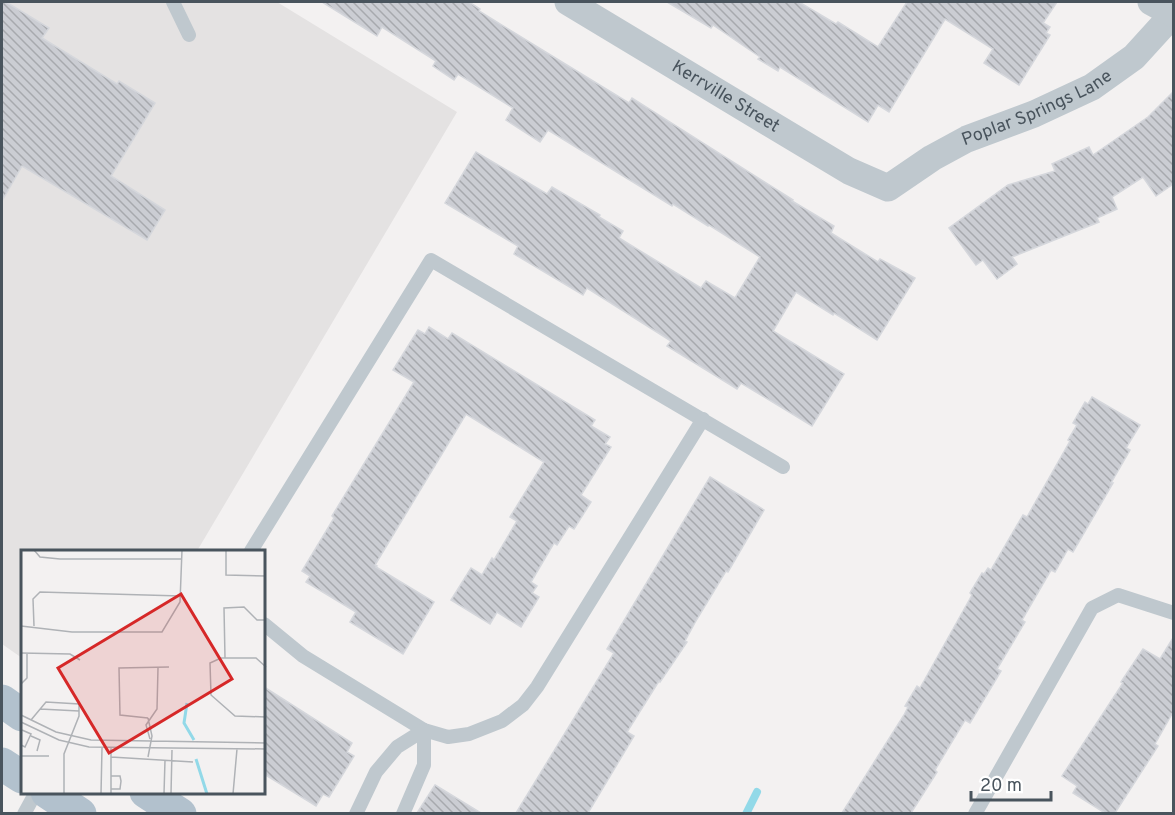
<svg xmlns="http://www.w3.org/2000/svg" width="1175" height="815" font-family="Overpass,sans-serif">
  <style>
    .education { fill: #e4e2e2 }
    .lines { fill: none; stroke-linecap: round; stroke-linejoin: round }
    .stream { stroke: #92d9e8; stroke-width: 8 }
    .building { fill: url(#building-back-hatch); stroke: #d5d7dc; stroke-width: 1.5 }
    .lane { stroke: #bfc8ce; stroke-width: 14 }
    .street { stroke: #bfc8ce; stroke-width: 27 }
    .primary { stroke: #b2c1cd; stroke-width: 33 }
    .labels { text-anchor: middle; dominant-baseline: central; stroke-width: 4.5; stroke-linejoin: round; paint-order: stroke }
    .street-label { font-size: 18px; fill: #49545d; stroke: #fff }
    .inset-river { fill: none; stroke: #92d9e8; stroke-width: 3 }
    .inset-road { fill: none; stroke: #afb2b6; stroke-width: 1.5 }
    .view { fill: #d62828; fill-opacity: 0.15; stroke: #d62828; stroke-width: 3 }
    .inset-edge { fill: none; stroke: #49545d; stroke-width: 3 }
  </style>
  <defs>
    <pattern id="building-back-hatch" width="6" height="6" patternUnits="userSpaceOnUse" patternTransform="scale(1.5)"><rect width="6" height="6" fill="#cbcdd3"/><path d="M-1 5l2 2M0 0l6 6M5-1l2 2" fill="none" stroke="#a7a9ae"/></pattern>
  </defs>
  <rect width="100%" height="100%" fill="#f3f1f1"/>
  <polygon class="education" points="2,2 277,2 457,112 197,551 22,551 22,658 2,644"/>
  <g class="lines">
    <polyline class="stream" points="746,814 757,792"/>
  </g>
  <g class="building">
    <polygon points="2,2 6,2 49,28 42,38 117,84 119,81 155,103 111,176 165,210 147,240 22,166 2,201"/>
    <polygon points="322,2 469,2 480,9 479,11 557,59 629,103 632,98 793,200 792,201 834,226 831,233 878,262 880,259 915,278 877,340 834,313 833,315 796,292 773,331 844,374 812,426 741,383 737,389 667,346 671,341 587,288 583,295 514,254 518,246 445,203 476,152 547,194 552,187 600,215 599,217 623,231 619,238 701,288 706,281 735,298 760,257 709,225 708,226 673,204 672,206 548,130 540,142 506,120 513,108 458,74 454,80 433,66 436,61 382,27 377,36"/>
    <polygon points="667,2 799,2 836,24 838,22 878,47 907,2 1057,2 1043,23 1050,27 1046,33 1050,35 1019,85 984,63 993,49 945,19 889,112 878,105 868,122 780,67 778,71 758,59 760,57 713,25 711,28"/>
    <polygon points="1173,92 1173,184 1156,196 1143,177 1112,197 1117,209 1097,218 1099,222 1012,257 1017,264 997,279 983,260 976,265 949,228 1008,185 1055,171 1052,164 1089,147 1093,155 1148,117"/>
    <polygon points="429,327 448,339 452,333 595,420 591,426 610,437 605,444 611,447 581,495 591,502 574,529 569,526 557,545 554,543 531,582 537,586 532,593 539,597 521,627 497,612 490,624 451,600 471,568 482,575 492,558 494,560 517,521 510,517 544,462 466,414 375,565 377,566 376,567 434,602 403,654 350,622 356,612 306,582 310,576 302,571 334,518 332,516 414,382 393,370 418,330 425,334"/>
    <polygon points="1092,397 1140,425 1126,448 1130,450 1111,483 1113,483 1073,552 1068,549 1055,572 1051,570 1022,620 1025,622 997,669 1001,671 970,723 965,720 935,770 937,772 911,813 842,813 904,715 908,707 905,706 917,686 920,688 972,595 970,593 982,573 984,574 988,568 991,570 1023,515 1027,517 1070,441 1068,440 1077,425 1073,423 1085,402 1088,404"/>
    <polygon points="710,477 764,510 728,572 726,571 697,619 685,641 687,642 660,682 659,681 627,732 634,736 588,813 516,813 614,653 607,649"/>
    <polygon points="1173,638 1173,712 1155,744 1158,746 1115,813 1105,813 1073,793 1077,786 1062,776 1123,683 1121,682 1143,649 1160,659"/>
    <polygon points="264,687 352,743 347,752 354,756 329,797 323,794 316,806 264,774"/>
    <polygon points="435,785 481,813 417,813"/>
  </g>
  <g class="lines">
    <g class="lane">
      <polyline points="173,2 189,35"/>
      <polyline points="251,551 431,260 783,467"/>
      <polyline points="264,624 303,656 424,730 448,737 469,734 502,721 523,705 537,687 703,419"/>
      <polyline points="24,814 36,792"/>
      <polyline points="356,814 376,772 397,747 424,730"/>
      <polyline points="403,814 424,765 424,730"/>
      <polyline points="975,814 1092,608 1118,595 1174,613"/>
    </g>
    <g class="street">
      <path id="s1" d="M568,2L849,171L888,188L932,158L967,139L1034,114L1092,87L1134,57L1174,13"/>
      <polyline points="1151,2 1173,14"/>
    </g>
    <g class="primary">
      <polyline points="2,701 22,715"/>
      <polyline points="2,764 22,777"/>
      <polyline points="47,792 80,814"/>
      <polyline points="146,792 180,814"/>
    </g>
  </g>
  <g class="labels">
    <g class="street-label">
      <text stroke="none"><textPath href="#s1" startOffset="184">Kerrville Street</textPath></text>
      <text stroke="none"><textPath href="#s1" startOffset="540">Poplar Springs Lane</textPath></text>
    </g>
  </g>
  <g transform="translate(21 550)">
    <rect width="244" height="244" fill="#f3f1f1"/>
    <path class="inset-river" d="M166,153L163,173L173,190M175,209L186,244"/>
    <path class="inset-road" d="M13,0L19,7L39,9H160M205,0V25L245,26M0,76L51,82H141L159,52L161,0M13,76L12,49L19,42L160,46M0,103L49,104L59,110M204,108L203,58L223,57L236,70H245M245,117L235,108H200L189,113L190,145L214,166L245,167M0,134L6,128V103M19,159L58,161M0,165L35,182L70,190L245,193M127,168L99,165L98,118L148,117M127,168L131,186L127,207M10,170L25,152L58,154V166L43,204V244M0,172L38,190L68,197L245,199M10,186L19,190L16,201M129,189L125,175L136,159L137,118M0,195L4,197L10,184L1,180M0,206H28M90,207L172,212M90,239H99L100,231L99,226H90M80,244L81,198M90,244V198M143,244L144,210M150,244L151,200M212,244L216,199"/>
    <path class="view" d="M160,44L211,129L88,203L37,118Z"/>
    <rect width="244" height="244" class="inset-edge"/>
  </g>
  <rect width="1175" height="815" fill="none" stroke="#49545d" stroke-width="6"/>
  <path d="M971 791v9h80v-9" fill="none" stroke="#49545d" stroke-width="3"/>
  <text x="980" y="791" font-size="18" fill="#49545d" stroke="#ffffff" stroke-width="4.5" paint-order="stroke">20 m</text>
</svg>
